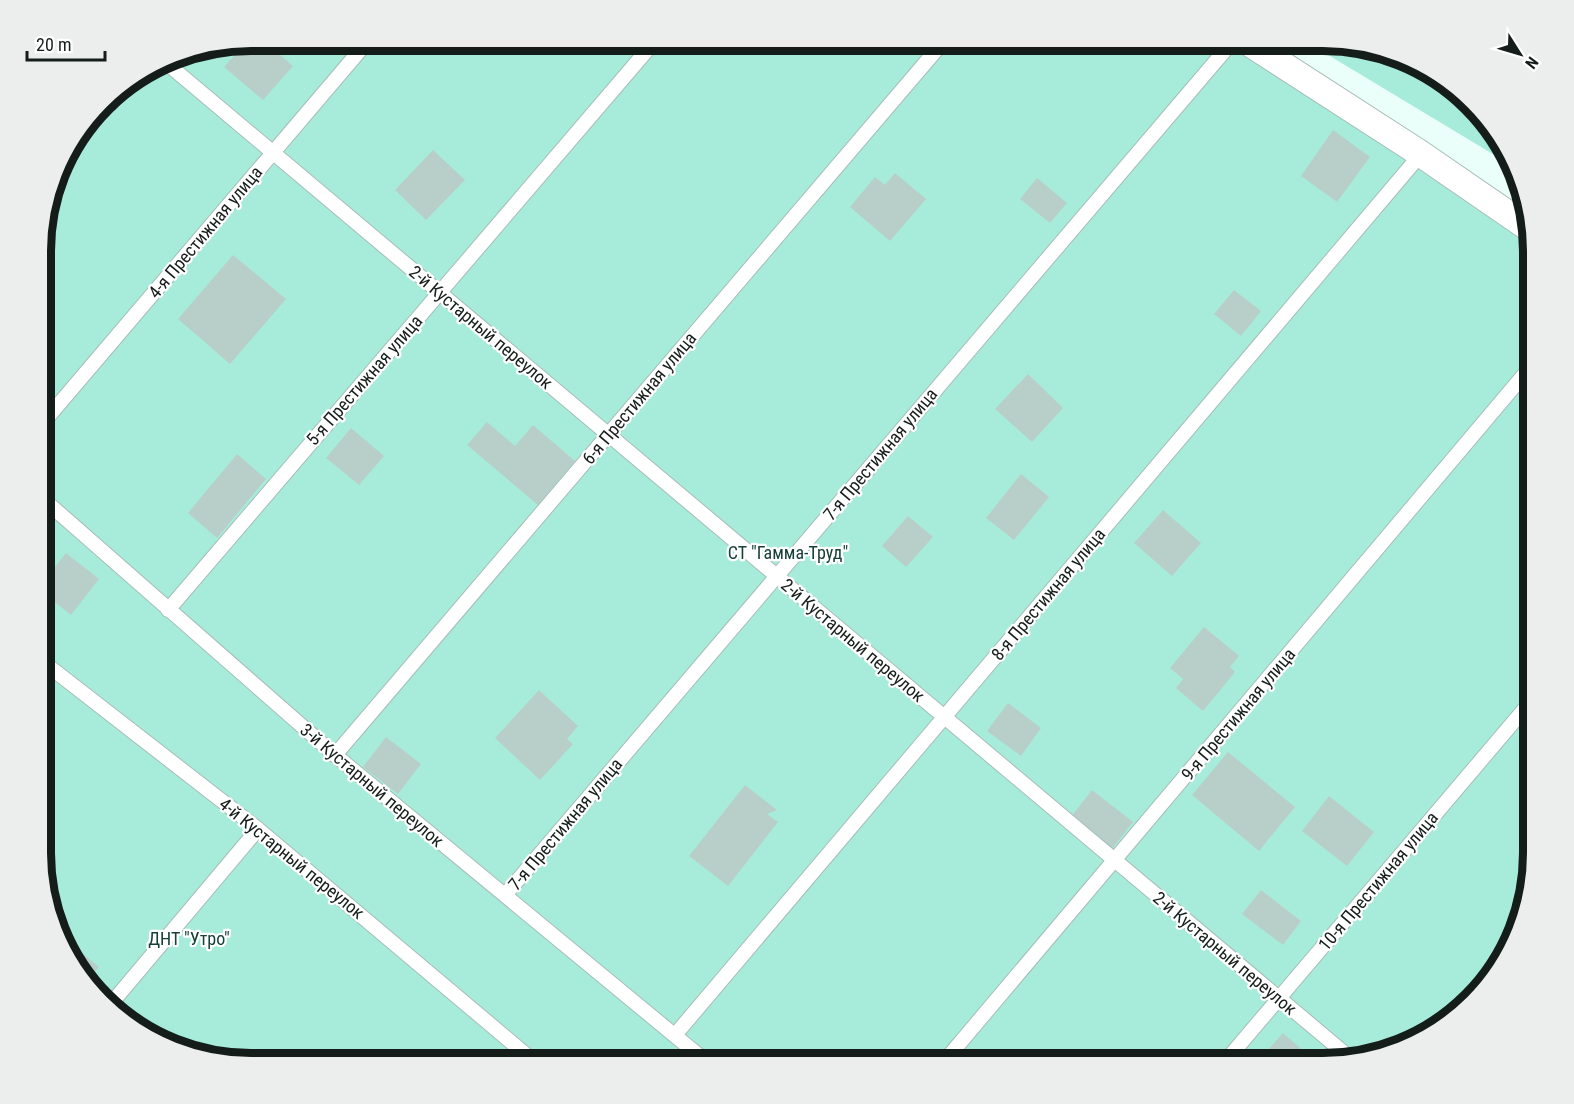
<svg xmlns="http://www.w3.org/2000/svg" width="1574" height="1104" font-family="'Roboto Condensed',sans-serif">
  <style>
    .green { fill: #a7ecdb }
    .building { fill: #b8cfc9 }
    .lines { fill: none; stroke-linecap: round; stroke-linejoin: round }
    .lane-casing { stroke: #a6bdb7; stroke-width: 16 }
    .street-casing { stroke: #a6bdb7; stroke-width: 28 }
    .lane { stroke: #fff; stroke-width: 14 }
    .street { stroke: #fff; stroke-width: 26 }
    .labels { text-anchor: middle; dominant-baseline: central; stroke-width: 4.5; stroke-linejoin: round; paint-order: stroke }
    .street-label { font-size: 18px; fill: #151d1b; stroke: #fff }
    .park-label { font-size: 18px; fill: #174038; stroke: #fff }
    .rim { fill: none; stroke: #151d1b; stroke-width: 8 }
  </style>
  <rect width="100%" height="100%" fill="#ebfffa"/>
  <g class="green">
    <polygon points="251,41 1235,41 1533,240 1533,866 1522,921 1490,981 1416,1042 1323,1063 238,1063 183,1052 123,1020 69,958 42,880 42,224 62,158 112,93 171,56"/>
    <polygon points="1305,41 1336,41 1391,52 1451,84 1505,146 1511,165"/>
  </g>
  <g class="building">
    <polygon points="264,41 293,66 263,100 224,67 246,42"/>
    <polygon points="148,71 115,111 105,102 112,93"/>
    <polygon points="1333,130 1370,157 1337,202 1301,176"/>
    <polygon points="433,150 465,180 426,220 395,190"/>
    <polygon points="895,173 926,199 890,241 850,207 875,177 885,185"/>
    <polygon points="1037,178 1067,203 1050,223 1020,199"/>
    <polygon points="233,255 286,299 230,364 178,319"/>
    <polygon points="1234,290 1261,311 1241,336 1214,314"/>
    <polygon points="1028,374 1063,408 1032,442 995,409"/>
    <polygon points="487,422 515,446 533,425 575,461 538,505 467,445"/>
    <polygon points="351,428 384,456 359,485 326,458"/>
    <polygon points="1533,440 1533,465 1521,454"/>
    <polygon points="237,454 266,479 217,538 188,513"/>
    <polygon points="1021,474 1049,497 1014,540 986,518"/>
    <polygon points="1163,510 1201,543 1172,576 1134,543"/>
    <polygon points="908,516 933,537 906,567 882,546"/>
    <polygon points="66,553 99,579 71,615 42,592 42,583"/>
    <polygon points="1204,627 1239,656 1230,667 1235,672 1203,711 1176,688 1183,679 1170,668"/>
    <polygon points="539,690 578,726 567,739 573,744 540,780 495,738"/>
    <polygon points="1008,703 1041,728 1021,756 987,731"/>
    <polygon points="386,737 421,764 398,794 363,767"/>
    <polygon points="1228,752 1295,807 1259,851 1192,795"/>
    <polygon points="745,785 777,810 767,814 778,822 728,886 689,856"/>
    <polygon points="1092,790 1133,822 1111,850 1070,818"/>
    <polygon points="1329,796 1374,832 1347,866 1302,831"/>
    <polygon points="1261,890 1301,921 1283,945 1242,914"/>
    <polygon points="67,941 99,967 88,980 69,958 64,945"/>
    <polygon points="1283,1033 1317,1063 1256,1063"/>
  </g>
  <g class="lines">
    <g class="lane-casing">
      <g id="lane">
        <polyline points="164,61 1349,1057"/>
        <polyline points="42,424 368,41"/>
        <polyline points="42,498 335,755 708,1063"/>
        <polyline points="168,610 655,41"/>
        <polyline points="42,661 258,829 536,1063"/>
        <polyline points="335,755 944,41"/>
        <polyline points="505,895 1233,41"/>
        <polyline points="110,1005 258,829"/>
        <polyline points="675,1035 1421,154"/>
        <polyline points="943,1063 1533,364"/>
        <polyline points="1224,1063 1533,699"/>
      </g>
    </g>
    <g class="street-casing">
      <polyline id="street" points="1246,41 1421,154 1530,229"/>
    </g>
    <use href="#lane" class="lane"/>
    <use href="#street" class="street"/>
  </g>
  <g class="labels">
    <g class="street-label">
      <text transform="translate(205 232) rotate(-50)">4-я Престижная улица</text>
      <text transform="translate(481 327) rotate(40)">2-й Кустарный переулок</text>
      <text transform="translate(364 380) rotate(-49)">5-я Престижная улица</text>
      <text transform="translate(639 398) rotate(-50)">6-я Престижная улица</text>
      <text transform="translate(880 454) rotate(-50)">7-я Престижная улица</text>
      <text transform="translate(1048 594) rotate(-50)">8-я Престижная улица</text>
      <text transform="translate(853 640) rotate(40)">2-й Кустарный переулок</text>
      <text transform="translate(1238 714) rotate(-50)">9-я Престижная улица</text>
      <text transform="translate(372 785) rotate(40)">3-й Кустарный переулок</text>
      <text transform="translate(565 824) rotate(-50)">7-я Престижная улица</text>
      <text transform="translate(292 858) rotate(39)">4-й Кустарный переулок</text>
      <text transform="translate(1378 881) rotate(-50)">10-я Престижная улица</text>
      <text transform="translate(1225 953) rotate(40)">2-й Кустарный переулок</text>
    </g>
    <g class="park-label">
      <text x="788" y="552">СТ "Гамма-Труд"</text>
      <text x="189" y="938">ДНТ "Утро"</text>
    </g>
  </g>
  <path d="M0 0H1574V1104H0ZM251 51H1323A200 200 0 0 1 1523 251V853A200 200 0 0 1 1323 1053H251A200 200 0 0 1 51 853V251A200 200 0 0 1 251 51Z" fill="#eceded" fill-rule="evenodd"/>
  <path class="rim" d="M251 51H1323A200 200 0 0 1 1523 251V853A200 200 0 0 1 1323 1053H251A200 200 0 0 1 51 853V251A200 200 0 0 1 251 51Z"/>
  <g transform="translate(1520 54) rotate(127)" stroke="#ffffff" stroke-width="4.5" paint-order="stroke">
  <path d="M0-4.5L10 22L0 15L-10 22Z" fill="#151d1b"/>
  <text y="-9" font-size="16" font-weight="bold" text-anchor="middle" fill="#151d1b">N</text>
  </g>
  <path d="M27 51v9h78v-9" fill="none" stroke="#151d1b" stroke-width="3"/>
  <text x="36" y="51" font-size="18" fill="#151d1b" stroke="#ffffff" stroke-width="4.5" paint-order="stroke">20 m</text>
</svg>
